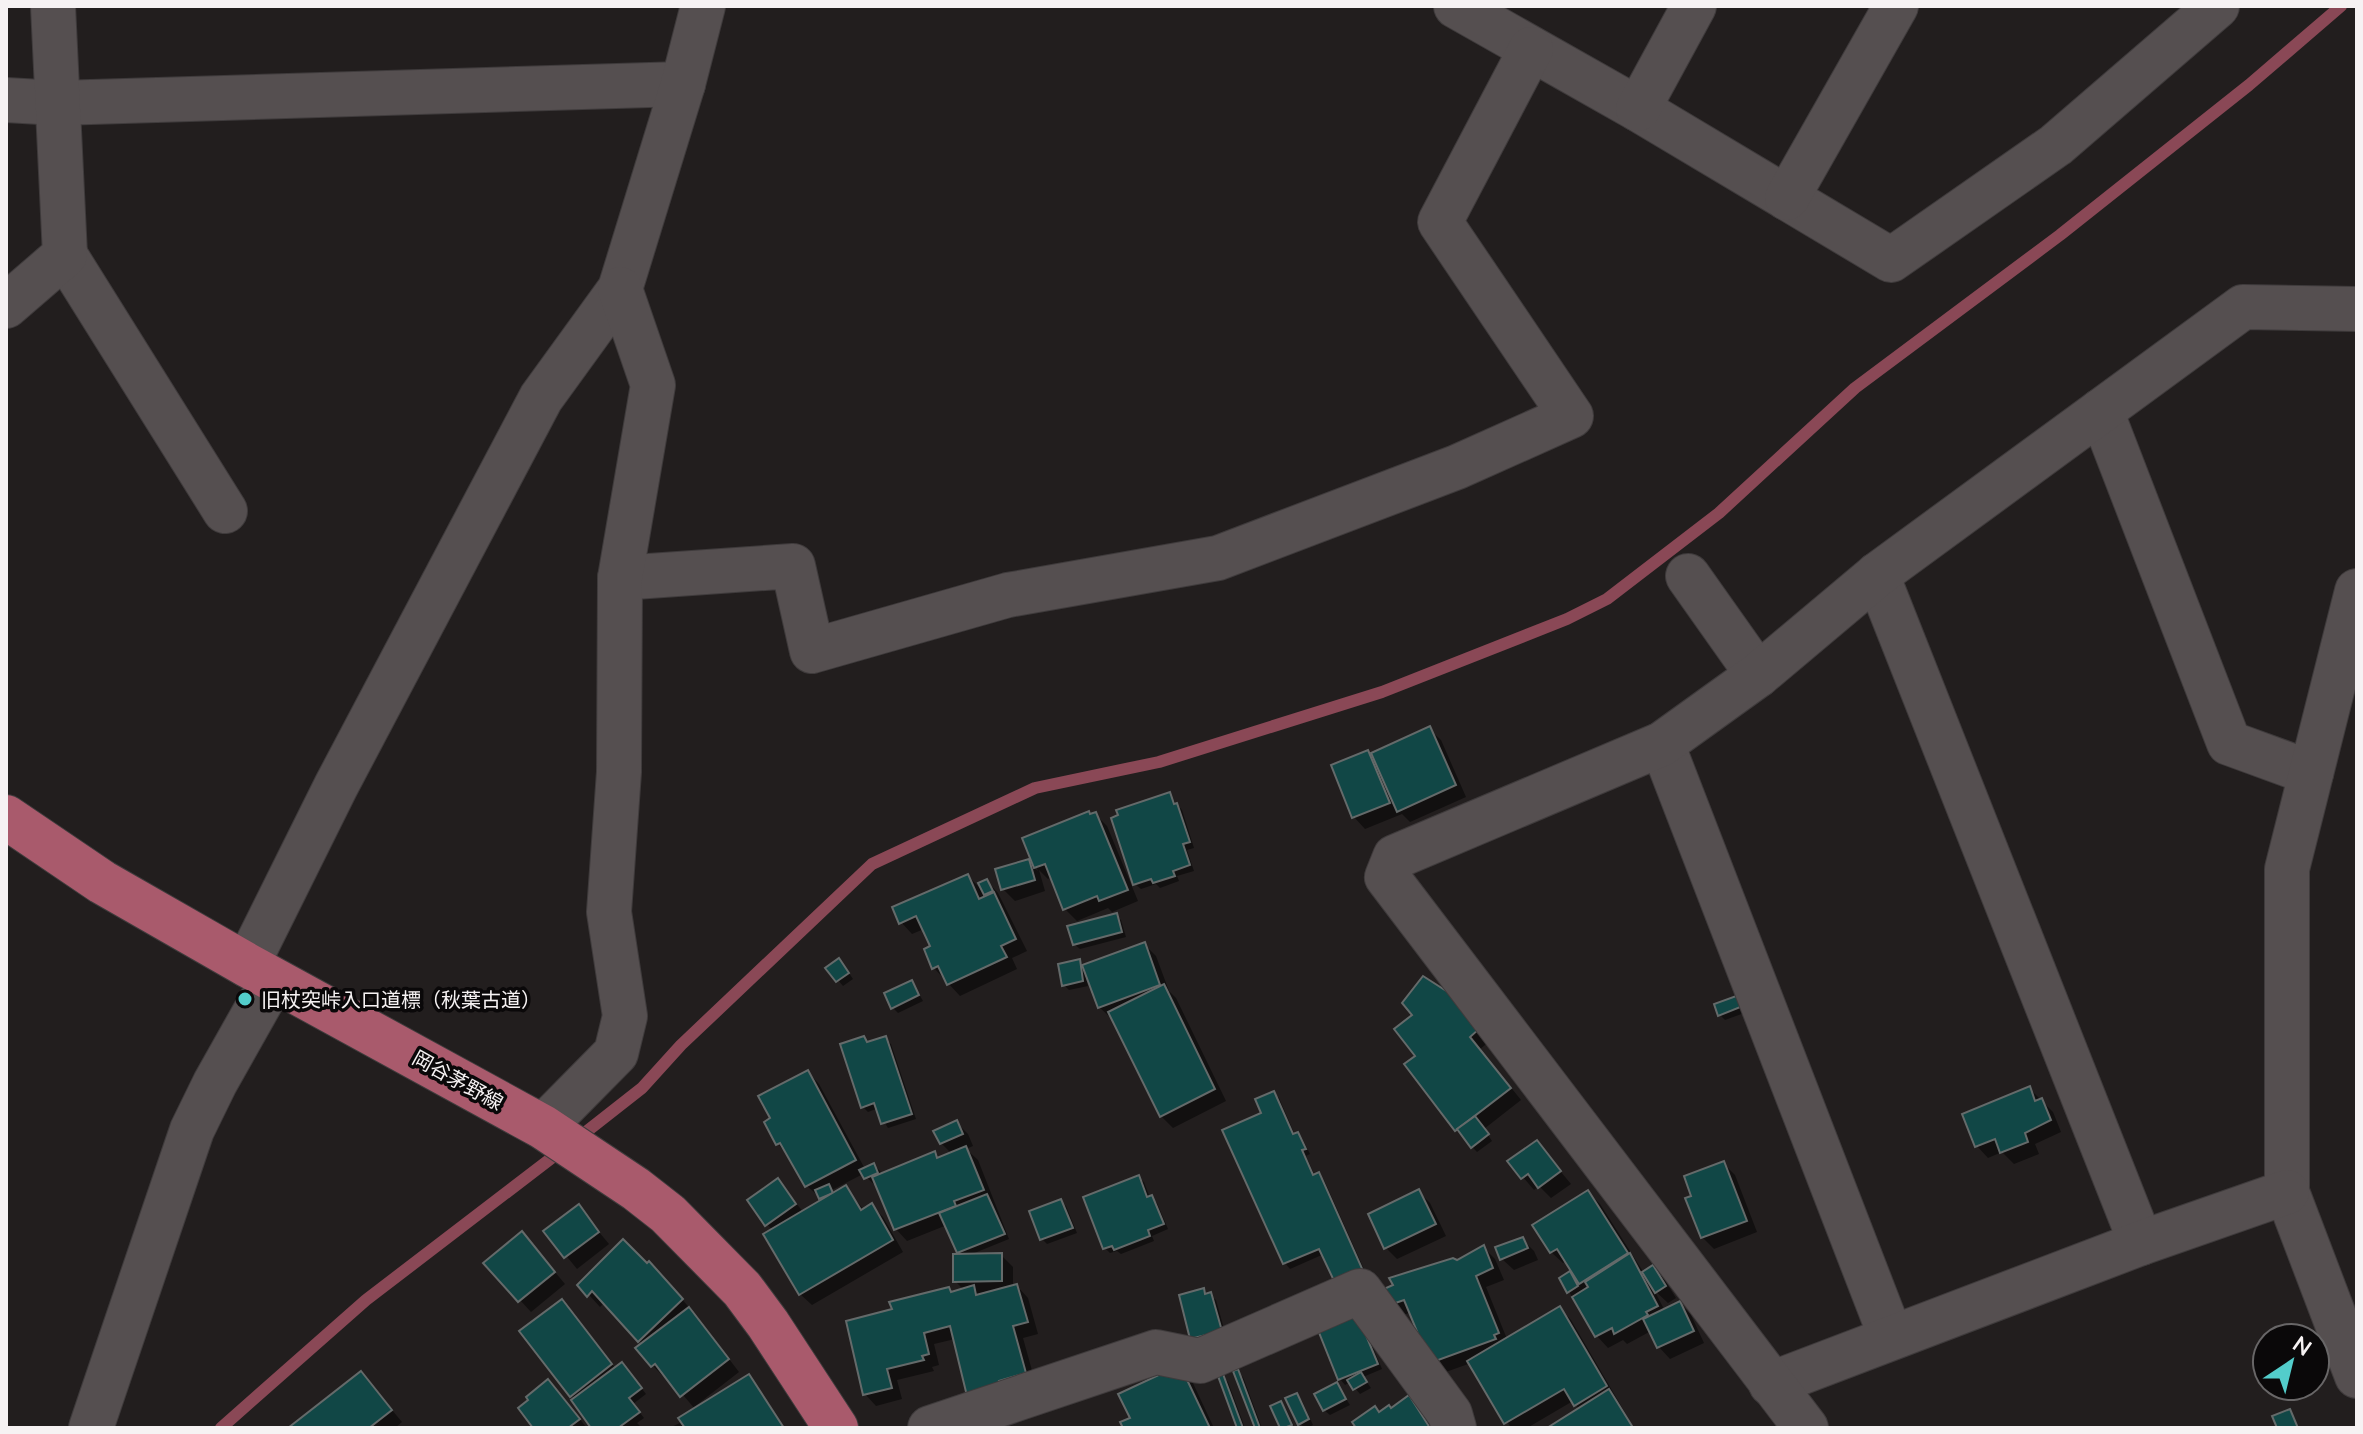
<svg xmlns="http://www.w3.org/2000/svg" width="2363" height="1434" font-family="Mulish,'Noto Sans JP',sans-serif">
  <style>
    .shadow { fill: #0007 }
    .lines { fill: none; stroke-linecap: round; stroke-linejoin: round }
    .stream { stroke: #8a4856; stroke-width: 12 }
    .building { fill: #114746; stroke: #646a6a; stroke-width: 2 }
    .minor-casing { stroke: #3f3b3c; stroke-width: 46 }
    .major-casing { stroke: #3f3b3c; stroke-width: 46 }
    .minor { stroke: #554f50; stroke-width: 44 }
    .major { stroke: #a95a6c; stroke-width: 44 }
    .poi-dot { fill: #53cdcb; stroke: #0a0809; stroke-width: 3 }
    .labels { text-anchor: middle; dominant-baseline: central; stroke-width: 7; stroke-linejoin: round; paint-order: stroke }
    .poi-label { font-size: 20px; fill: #f6f2f3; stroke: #0a0809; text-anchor: start }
    .street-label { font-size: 20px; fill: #f6f2f3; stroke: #0a0809 }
  </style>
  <rect width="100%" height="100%" fill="#221e1e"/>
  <g class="shadow">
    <polygon points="1429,729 1441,740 1466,797 1410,822 1402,814 1365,829 1354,817 1368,752 1371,755"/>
    <polygon points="1169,795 1182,810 1194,848 1187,850 1194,871 1177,876 1179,881 1160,888 1156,884 1141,889 1135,884"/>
    <polygon points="1095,814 1107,826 1138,901 1112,912 1108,908 1077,921 1065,909 1052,877 1048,879 1039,870 1045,891 1015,901 1003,889 1028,862 1038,871 1024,839"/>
    <polygon points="968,876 984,892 987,881 998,893 1027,951 1012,958 1017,969 960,996 934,968 933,947 924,929 912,934 901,922"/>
    <polygon points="1116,915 1121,920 1126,937 1080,949 1074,944"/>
    <polygon points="1144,944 1156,956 1169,991 1176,998 1226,1101 1173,1128 1161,1116 1113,1017 1111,1018 1099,1007 1088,977 1086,978 1088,986 1069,990 1064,985 1079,961 1085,966"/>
    <polygon points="844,966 853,979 843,986 828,968"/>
    <polygon points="1424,978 1489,1042 1480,1049 1521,1100 1484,1129 1492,1141 1477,1152 1456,1130 1418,1056 1415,1016"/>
    <polygon points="912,982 923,1001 898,1013 893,1008"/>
    <polygon points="1738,997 1747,1012 1725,1020 1720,1015"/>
    <polygon points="864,1038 870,1044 885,1039 891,1044 916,1119 888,1128 876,1109 868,1112 863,1107"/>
    <polygon points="808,1072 819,1084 865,1169 874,1165 883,1174 934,1154 939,1159 952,1154 941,1143 956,1122 968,1134 973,1146 966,1149 978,1160 1009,1239 967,1256 1001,1255 1013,1267 1013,1287 1017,1286 1028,1298 1038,1334 1023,1338 1036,1385 1010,1393 955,1339 934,1344 939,1365 932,1367 934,1371 897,1380 902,1399 876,1406 865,1394 894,1311 949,1289 953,1293 964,1290 955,1281 963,1256 947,1225 907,1241 896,1229 879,1189 863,1174 832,1190 836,1194 846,1188 864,1210 872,1206 883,1217 903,1252 812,1305 800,1294 773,1231 767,1224 778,1181 804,1213 824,1201 807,1186 789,1156 778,1144"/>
    <polygon points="2030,1089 2053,1112 2061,1132 2035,1144 2039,1154 2014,1164 2002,1152 1988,1158 1977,1146"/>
    <polygon points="1273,1093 1279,1098 1295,1135 1298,1134 1303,1140 1310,1154 1306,1156 1315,1176 1318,1175 1324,1180 1368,1278 1324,1254 1290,1269 1285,1263 1225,1131 1263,1114"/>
    <polygon points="1536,1142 1571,1184 1551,1198 1539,1186 1534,1190 1510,1162"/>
    <polygon points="1723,1163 1735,1175 1757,1232 1714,1249 1702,1237 1693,1197"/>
    <polygon points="1138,1177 1144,1182 1150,1198 1157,1203 1168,1229 1152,1236 1154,1241 1121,1254 1117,1251 1110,1253 1105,1248"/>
    <polygon points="1419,1192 1430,1203 1446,1236 1397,1259 1386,1248"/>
    <polygon points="1588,1192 1600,1204 1644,1273 1653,1267 1664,1279 1676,1298 1668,1303 1654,1290 1665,1311 1680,1303 1691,1315 1704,1343 1670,1359 1659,1347 1651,1331 1627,1344 1623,1340 1608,1348 1597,1336 1561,1279 1574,1271 1567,1261 1563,1263 1551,1252"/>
    <polygon points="1061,1201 1066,1206 1077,1233 1047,1244 1042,1239"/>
    <polygon points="578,1207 609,1244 577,1269 546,1231"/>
    <polygon points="1522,1239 1534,1251 1538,1260 1514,1270 1502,1259"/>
    <polygon points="533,1246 565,1284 531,1312 520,1300"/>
    <polygon points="1484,1248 1495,1259 1504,1280 1486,1287 1507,1339 1560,1308 1571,1320 1634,1428 1550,1428 1579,1409 1573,1401 1527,1428 1511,1428 1471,1363 1443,1373 1411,1312 1397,1318 1385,1306"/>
    <polygon points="647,1266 661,1275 693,1312 739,1372 694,1407 696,1409 749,1376 784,1428 687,1428 695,1409 666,1375 664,1377 652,1365 643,1345 605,1302 600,1307 580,1285"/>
    <polygon points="1204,1291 1216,1300 1226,1336 1197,1343 1192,1338"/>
    <polygon points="561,1301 616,1369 627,1370 646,1394 633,1404 644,1418 637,1423 642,1428 594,1428 571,1395"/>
    <polygon points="1358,1312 1382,1369 1363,1377 1371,1388 1360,1394 1350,1382 1345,1385 1340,1379"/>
    <polygon points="1237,1372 1243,1377 1262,1428 1257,1428"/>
    <polygon points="361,1373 402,1422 395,1428 291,1428"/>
    <polygon points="1222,1376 1228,1382 1245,1428 1239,1428"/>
    <polygon points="1191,1379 1214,1428 1125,1428 1132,1419 1121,1395"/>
    <polygon points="1337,1385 1350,1405 1330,1415 1324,1410"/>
    <polygon points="559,1394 587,1428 536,1428"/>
    <polygon points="1297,1395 1302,1401 1313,1425 1307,1428 1299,1424"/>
    <polygon points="1280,1403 1286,1409 1295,1428 1282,1428"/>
    <polygon points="680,1423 685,1428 669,1428"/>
  </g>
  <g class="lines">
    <g class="stream">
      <polyline points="577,1139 642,1088 681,1045 872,864 1035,788 1159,762 1382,692 1567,619 1607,599 1719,513 1855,388 2060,235 2249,85 2341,6"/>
      <polyline points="221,1428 366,1300 562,1150"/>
    </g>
  </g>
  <g class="building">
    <polygon points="1430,726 1456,785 1397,812 1371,753"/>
    <polygon points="1368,750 1390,803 1352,818 1331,765"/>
    <polygon points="1170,792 1174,804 1177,803 1190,842 1183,844 1190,865 1173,871 1175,876 1153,883 1151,879 1133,885 1111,818 1118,815 1116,810"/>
    <polygon points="1089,811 1090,814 1096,812 1128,890 1099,901 1097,896 1063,910 1045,864 1034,868 1022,838"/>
    <polygon points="1029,859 1035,880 1001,890 995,869"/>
    <polygon points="968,874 979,899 994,892 1016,939 1001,946 1007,957 947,985 938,966 932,969 924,949 930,946 916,916 899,924 892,907"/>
    <polygon points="987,879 993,891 984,895 978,883"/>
    <polygon points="1117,913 1122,932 1073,945 1067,926"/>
    <polygon points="1145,942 1160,985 1098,1008 1082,965"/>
    <polygon points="839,958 849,973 836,982 825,968"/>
    <polygon points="1080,959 1083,981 1062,986 1058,964"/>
    <polygon points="1423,976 1451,994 1479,1029 1470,1037 1511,1088 1455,1131 1404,1064 1415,1056 1394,1029 1412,1015 1402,1003"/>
    <polygon points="912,980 919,995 891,1009 884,993"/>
    <polygon points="1164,984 1215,1089 1160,1117 1108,1012"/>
    <polygon points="1739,995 1743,1006 1718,1016 1714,1004"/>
    <polygon points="864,1036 867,1042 886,1036 912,1114 881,1124 874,1103 861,1108 840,1044"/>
    <polygon points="808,1070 856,1160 805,1187 780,1143 776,1145 764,1122 770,1118 758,1096"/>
    <polygon points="2030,1086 2035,1101 2042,1098 2051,1120 2025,1133 2028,1142 2000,1153 1995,1139 1975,1147 1962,1114"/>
    <polygon points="1274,1091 1293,1134 1298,1132 1306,1149 1302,1150 1313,1175 1319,1172 1364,1273 1336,1285 1319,1249 1283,1264 1222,1130 1261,1113 1255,1099"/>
    <polygon points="1475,1116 1489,1134 1471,1148 1457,1129"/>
    <polygon points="957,1120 963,1134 940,1144 933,1131"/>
    <polygon points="1537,1140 1561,1171 1538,1188 1528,1174 1521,1179 1507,1161"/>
    <polygon points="966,1146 984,1190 954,1201 956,1206 894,1230 872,1177 935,1151 937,1158"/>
    <polygon points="1724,1161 1747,1221 1701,1238 1685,1198 1691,1196 1684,1176"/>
    <polygon points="874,1163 878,1173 864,1179 859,1170"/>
    <polygon points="1139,1175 1147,1197 1152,1195 1164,1224 1148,1230 1150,1236 1114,1250 1112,1246 1103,1249 1083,1197"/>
    <polygon points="778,1178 796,1204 765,1226 747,1200"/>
    <polygon points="829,1184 833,1193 819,1199 815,1190"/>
    <polygon points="846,1185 861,1210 872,1203 893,1240 799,1295 763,1234"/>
    <polygon points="1419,1189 1436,1224 1384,1249 1368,1214"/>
    <polygon points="1588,1190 1628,1253 1579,1284 1557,1249 1550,1253 1532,1225"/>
    <polygon points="987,1194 1005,1234 957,1253 939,1213"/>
    <polygon points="1061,1199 1073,1228 1040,1240 1029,1211"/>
    <polygon points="579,1204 599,1232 564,1258 543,1231"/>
    <polygon points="522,1231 555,1272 518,1302 483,1263"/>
    <polygon points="1523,1237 1528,1248 1500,1260 1495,1247"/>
    <polygon points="623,1239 647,1263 649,1261 683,1299 638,1342 592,1291 587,1297 577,1285"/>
    <polygon points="1484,1245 1493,1268 1476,1276 1499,1333 1494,1335 1496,1339 1430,1363 1404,1300 1384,1307 1377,1292 1393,1285 1389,1278 1453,1258 1457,1260"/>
    <polygon points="1002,1253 1002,1281 953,1282 953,1254"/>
    <polygon points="1630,1253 1658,1306 1646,1312 1648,1315 1614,1334 1612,1328 1595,1337 1572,1297 1588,1287 1585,1282"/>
    <polygon points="1653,1265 1666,1286 1655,1293 1642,1272"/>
    <polygon points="1570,1271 1578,1286 1567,1293 1559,1278"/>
    <polygon points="1017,1284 1028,1322 1013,1326 1026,1373 999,1381 1000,1385 967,1396 950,1326 924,1333 929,1354 922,1356 924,1360 887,1369 892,1388 863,1395 846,1321 892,1309 889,1302 949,1287 951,1292 974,1285 976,1295"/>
    <polygon points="1204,1288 1205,1294 1211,1292 1222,1331 1190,1339 1179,1295"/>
    <polygon points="562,1299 612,1364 570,1397 519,1331"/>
    <polygon points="1680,1301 1694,1331 1657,1348 1643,1319"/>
    <polygon points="1353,1304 1378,1364 1338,1380 1314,1320"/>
    <polygon points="1560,1306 1607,1386 1574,1406 1564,1389 1504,1424 1467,1361"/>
    <polygon points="689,1307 729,1359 680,1397 655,1364 651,1367 635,1348"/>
    <polygon points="622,1362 642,1388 629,1398 640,1412 618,1428 591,1428 571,1400"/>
    <polygon points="1180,1365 1210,1428 1123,1428 1120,1422 1130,1418 1118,1394"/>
    <polygon points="1238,1369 1260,1428 1255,1428 1233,1371"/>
    <polygon points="361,1371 392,1410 369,1428 288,1428"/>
    <polygon points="1361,1372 1367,1382 1353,1390 1347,1380"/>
    <polygon points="749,1374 784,1428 685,1428 678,1418"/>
    <polygon points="1223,1374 1243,1428 1237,1428 1218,1376"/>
    <polygon points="548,1379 580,1419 568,1428 533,1428 518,1408 528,1400 526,1397"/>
    <polygon points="1337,1382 1346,1399 1323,1411 1314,1394"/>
    <polygon points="1609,1389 1632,1426 1629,1428 1547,1428"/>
    <polygon points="1297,1393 1309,1419 1298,1425 1285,1398"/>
    <polygon points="1409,1395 1430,1428 1356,1428 1352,1422 1375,1406 1379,1412 1389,1405 1391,1408"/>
    <polygon points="1281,1401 1292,1425 1284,1428 1280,1428 1270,1406"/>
    <polygon points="2290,1409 2298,1428 2277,1428 2272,1416"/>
  </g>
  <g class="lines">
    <g class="minor-casing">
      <g id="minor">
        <polyline points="1456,6 1638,109 1891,260 2056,145 2217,6"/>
        <polyline points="6,100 58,103 683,84"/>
        <polyline points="1638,109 1694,6"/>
        <polyline points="1787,198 1896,6"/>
        <polyline points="65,255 225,511"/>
        <polyline points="6,306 65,255 53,6"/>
        <polyline points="2101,411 2229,743 2311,773"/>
        <polyline points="1877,575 2141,1243"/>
        <polyline points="1688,576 1758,675"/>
        <polyline points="620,578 793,566 812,651 1008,595 1218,558 1457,467 1571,416 1440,222 1531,49"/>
        <polyline points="2357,591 2287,869 2287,1192 2357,1376"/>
        <polyline points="1662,744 1891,1337"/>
        <polyline points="247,965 336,786 541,398 620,289 683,84 703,6"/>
        <polyline points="543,1127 616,1053 625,1016 609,912 619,772 620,578 653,385 620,289"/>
        <polyline points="1771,1384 2141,1243 2287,1192"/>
        <polyline points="91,1428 192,1130 215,1083 273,980"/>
        <polyline points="930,1428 1156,1352 1200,1361 1360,1291 1450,1414 1454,1428"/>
        <polyline points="1806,1428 1387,877 1395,857 1662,744 1758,675 1877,575 2243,307 2357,309"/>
      </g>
    </g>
    <g class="major-casing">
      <polyline id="major" points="6,817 102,882 247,965 543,1127 636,1189 668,1214 742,1289 768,1324 836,1428"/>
    </g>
    <use href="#minor" class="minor"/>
    <use href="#major" class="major"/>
  </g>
  <circle class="poi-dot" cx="245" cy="999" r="8"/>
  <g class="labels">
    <g class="poi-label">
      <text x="261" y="999">旧杖突峠入口道標（秋葉古道）</text>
    </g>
    <g class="street-label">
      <text transform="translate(458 1080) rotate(29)">岡谷茅野線</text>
    </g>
  </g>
  <rect width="2363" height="1434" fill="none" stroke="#f6f2f3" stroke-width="16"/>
  <g transform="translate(2291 1362) rotate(35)"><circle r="38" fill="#0a0809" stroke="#686667" stroke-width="2"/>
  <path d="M0-6L14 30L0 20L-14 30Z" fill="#53cdcb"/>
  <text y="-12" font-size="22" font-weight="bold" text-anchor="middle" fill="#f6f2f3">N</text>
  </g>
</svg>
